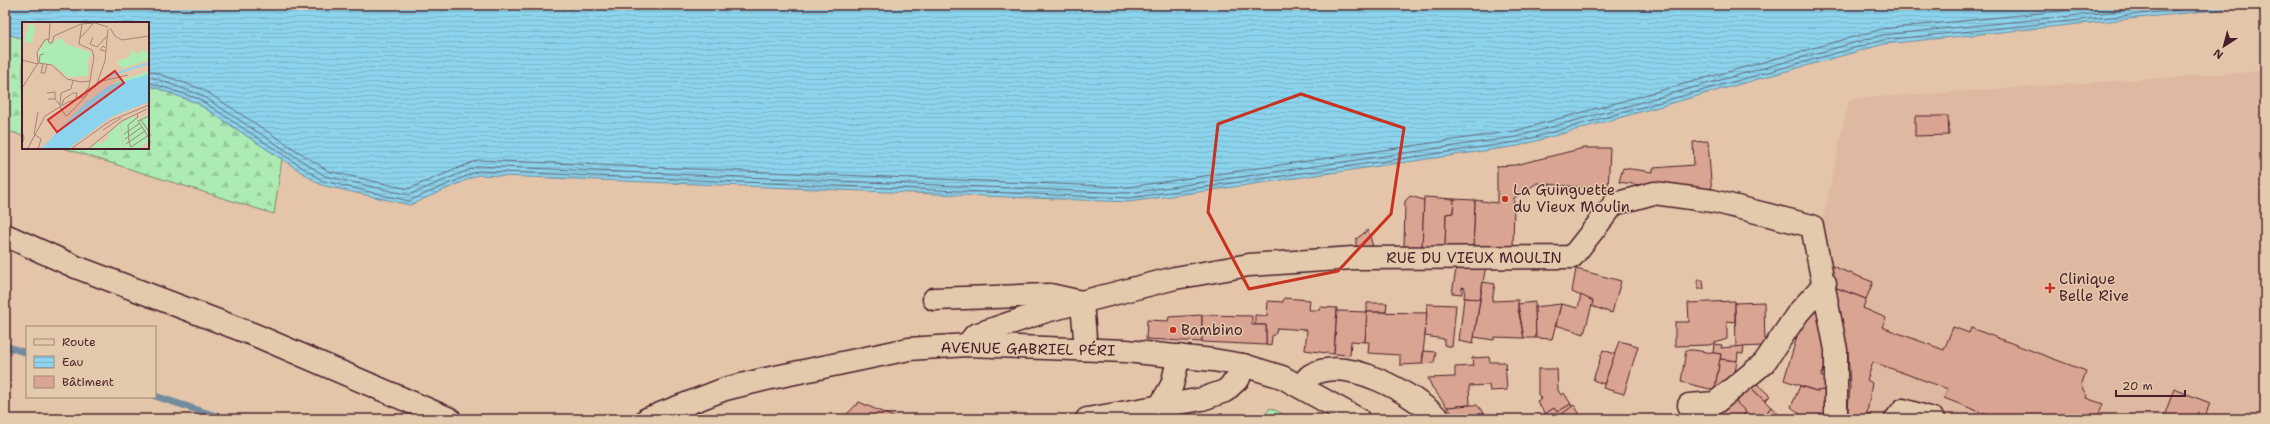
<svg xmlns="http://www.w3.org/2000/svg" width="2270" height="424" font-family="'Shantell Sans',sans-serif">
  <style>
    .built { fill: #deb8a0 }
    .green { fill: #acebb3; stroke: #7b856f }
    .forest { fill: url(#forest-firs); stroke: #7b856f }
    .water { fill: url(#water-rules); stroke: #728c9f }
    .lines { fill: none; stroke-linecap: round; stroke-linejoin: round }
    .shore { stroke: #646779; stroke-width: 1 }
    .stream { stroke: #728c9f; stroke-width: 7 }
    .building { fill: #daa492; stroke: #4a1f2b }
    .minor-casing { stroke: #4a1f2b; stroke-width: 25 }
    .major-casing { stroke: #4a1f2b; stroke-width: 25 }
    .minor { stroke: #e4caac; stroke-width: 22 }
    .major { stroke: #e4caac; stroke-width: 22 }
    .marked { fill: none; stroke: #c8321e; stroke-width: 3; stroke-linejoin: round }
    .poi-dot { fill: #c8321e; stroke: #e4caac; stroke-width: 1.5 }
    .labels { text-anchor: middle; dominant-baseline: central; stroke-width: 3; stroke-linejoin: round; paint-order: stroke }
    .poi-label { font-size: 15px; fill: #4a1f2b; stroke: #e4caac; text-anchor: start }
    .street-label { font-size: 15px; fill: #4a1f2b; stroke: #e4caac }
    .inset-river { fill: none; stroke: #8cd4ed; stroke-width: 2 }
    .inset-road { fill: none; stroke: #a68377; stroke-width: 1 }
    .view { fill: #d62828; fill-opacity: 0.15; stroke: #d62828; stroke-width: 2 }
    .inset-edge { fill: none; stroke: #4a1f2b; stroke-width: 2 }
  </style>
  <defs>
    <pattern id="forest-firs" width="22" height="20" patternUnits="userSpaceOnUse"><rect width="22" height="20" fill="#acebb3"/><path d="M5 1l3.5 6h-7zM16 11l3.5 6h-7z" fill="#96c99a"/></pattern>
    <pattern id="water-rules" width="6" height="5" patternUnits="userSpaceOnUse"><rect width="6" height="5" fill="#8cd4ed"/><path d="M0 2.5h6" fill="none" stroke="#7ab6cb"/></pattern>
  </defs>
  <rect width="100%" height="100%" fill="#e4c5a9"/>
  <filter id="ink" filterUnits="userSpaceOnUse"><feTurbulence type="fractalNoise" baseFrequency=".025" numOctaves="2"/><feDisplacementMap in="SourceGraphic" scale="8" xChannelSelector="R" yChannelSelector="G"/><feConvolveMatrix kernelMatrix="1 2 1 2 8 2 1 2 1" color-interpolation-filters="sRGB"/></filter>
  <g filter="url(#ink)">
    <polygon class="built" points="2265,71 2265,419 1845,419 1822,223 1849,99"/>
    <polygon class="green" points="1270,408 1295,419 1262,419"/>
    <g class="forest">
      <polygon points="5,33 23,39 23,136 5,130"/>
      <polygon points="148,85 197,103 282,159 274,214 63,148 148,148"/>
    </g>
    <polygon class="water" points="5,5 2265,5 1884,44 1518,146 1129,202 478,175 410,205 321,185 197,103 148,85 148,23 23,23 23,39 5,33"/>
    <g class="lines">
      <g class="shore">
        <polyline points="148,70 204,90 328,171 408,189 478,160 1128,187 1515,131 1882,29 2120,5"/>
        <polyline points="148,76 201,95 325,176 409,195 478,166 1129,193 1516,137 1882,35 2180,5"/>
        <polyline points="148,82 199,99 323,181 409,201 478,171 1129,198 1517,142 1883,40 2229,5"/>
      </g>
      <g class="stream">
        <polyline points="5,346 27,353"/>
        <polyline points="155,396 225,419"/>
      </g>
    </g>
    <g class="building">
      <polygon points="1915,116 1948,116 1949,135 1915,136"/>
      <polygon points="1708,141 1712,195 1619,182 1623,168 1653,172 1653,168 1694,165 1693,142"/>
      <polygon points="1584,148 1610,148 1608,190 1537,183 1514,198 1513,249 1473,249 1475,200 1497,203 1497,166 1515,165"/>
      <polygon points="1410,196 1424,200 1422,249 1404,249 1405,201"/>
      <polygon points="1424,197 1454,199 1453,213 1446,214 1445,249 1422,249"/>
      <polygon points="1454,199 1475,200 1473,249 1445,249 1446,214 1453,213"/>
      <polygon points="1368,230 1374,250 1356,250 1356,239"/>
      <polygon points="1457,264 1486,265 1480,299 1464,298 1465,288 1462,287 1462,294 1452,293"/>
      <polygon points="1829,265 1873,282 1866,299 1834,287"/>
      <polygon points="1576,269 1621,281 1612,313 1591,306 1593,301 1572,292"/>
      <polygon points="1698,280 1703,280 1704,289 1698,289"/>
      <polygon points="1483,282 1495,284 1492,301 1518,300 1518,309 1524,338 1494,337 1494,340 1474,337"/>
      <polygon points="1834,287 1866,299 1863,308 1886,318 1882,327 1944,350 1953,327 1969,333 1971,328 2086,371 2081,386 2087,396 2086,398 2103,404 2097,419 1998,419 1944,398 1948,389 1873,362 1867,380 1872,383 1867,413 1871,414 1871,419 1847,419 1850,387 1848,352"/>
      <polygon points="1581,295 1593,301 1584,334 1556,325 1561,304 1578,308"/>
      <polygon points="1284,298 1310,300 1309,310 1320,310 1320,307 1337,308 1334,354 1305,350 1307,330 1277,328 1276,333 1272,336 1271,346 1266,345 1266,325 1255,325 1255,315 1267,316 1268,301 1283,302"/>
      <polygon points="1464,298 1480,299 1473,344 1459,341"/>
      <polygon points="1735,301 1735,322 1727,321 1727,339 1709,345 1675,346 1675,322 1689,322 1688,303"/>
      <polygon points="1535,302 1536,338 1524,338 1518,304"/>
      <polygon points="1764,302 1765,346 1736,347 1735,303"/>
      <polygon points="1367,303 1387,303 1386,312 1367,312"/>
      <polygon points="1427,304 1456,305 1452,347 1444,345 1444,339 1425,336"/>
      <polygon points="1561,304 1552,339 1536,338 1535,307"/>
      <polygon points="1337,311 1367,312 1365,342 1351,341 1350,355 1334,354"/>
      <polygon points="1822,311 1831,351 1821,377 1832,376 1833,389 1816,391 1784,380 1804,313"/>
      <polygon points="1367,312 1427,313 1422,364 1400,365 1400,355 1368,353 1369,342 1365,342"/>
      <polygon points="1202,315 1202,342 1146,339 1147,320 1168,321 1169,317"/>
      <polygon points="1202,315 1252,316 1252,325 1266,325 1266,345 1202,342"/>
      <polygon points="1619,341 1638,346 1624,394 1603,388"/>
      <polygon points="1714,344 1722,345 1721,348 1744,346 1743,354 1738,353 1737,361 1720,359 1721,354 1713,353"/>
      <polygon points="1603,350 1615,354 1604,384 1593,380"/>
      <polygon points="1686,350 1693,350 1721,354 1715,388 1710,389 1681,382"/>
      <polygon points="1424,351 1436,352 1434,363 1422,364"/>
      <polygon points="1489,357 1490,362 1505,362 1507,390 1490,391 1489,385 1469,386 1470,405 1447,407 1432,387 1428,378 1455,377 1455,367 1473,366 1472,358"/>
      <polygon points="1720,359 1737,361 1734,378 1721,388 1715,388"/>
      <polygon points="1538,369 1557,369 1558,390 1561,395 1564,393 1571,404 1557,412 1554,408 1545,414 1537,401 1541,399 1538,394"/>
      <polygon points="1753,380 1770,396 1765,401 1748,385"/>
      <polygon points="1747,384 1771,407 1762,419 1740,419 1746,412 1733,399"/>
      <polygon points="1800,386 1816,391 1833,389 1832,411 1809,419 1801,419 1799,413 1791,407"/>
      <polygon points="2174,389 2210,403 2204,419 2163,419"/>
      <polygon points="1733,399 1746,412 1740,419 1714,419"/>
      <polygon points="859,402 898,419 842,419"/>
      <polygon points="1571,404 1572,407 1555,419 1548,419 1545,414 1554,408 1557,412"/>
      <polygon points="1470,405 1477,405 1489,419 1457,419 1447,407"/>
      <polygon points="1574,405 1583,419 1559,419 1558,417"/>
      <polygon points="1771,407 1784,419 1762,419"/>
      <polygon points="1832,411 1832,419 1809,419"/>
    </g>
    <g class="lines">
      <g class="minor-casing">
        <g id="minor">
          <polyline points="5,235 76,267 255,335 450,419"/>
          <polyline points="934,299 1050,295 1077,301"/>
          <polyline points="1082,303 1086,349"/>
          <polyline points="967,345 975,335 1046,311 1175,278 1249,265 1353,258 1572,257 1614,204 1654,193 1713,201 1812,226 1836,350 1836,419"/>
          <path d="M1301,386C1304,383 1307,377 1311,375C1348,355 1413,394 1439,419"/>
          <polyline points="1689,405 1715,403 1764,363 1798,313 1825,283"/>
          <polyline points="1160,406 1172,385 1179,356"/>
          <polyline points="1087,419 1202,399 1225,391 1239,378 1243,365"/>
          <polyline points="1896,419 1903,410 1933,419"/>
        </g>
      </g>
      <g class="major-casing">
        <polyline id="major" points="647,419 725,389 766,379 909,349 967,345 1126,351 1213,360 1243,365 1282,377 1358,419"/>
      </g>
      <use href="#minor" class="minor"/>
      <use href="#major" class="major"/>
    </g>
  </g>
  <path class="marked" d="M1301,94L1404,128L1391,214L1338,271L1249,289L1208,212L1218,124Z"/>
  <g class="poi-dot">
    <circle cx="1505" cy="199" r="4"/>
    <path d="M2048 282h4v4h4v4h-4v4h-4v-4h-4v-4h4z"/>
    <circle cx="1173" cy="330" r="4"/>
  </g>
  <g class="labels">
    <g class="poi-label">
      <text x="1513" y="190">La Guinguette<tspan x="1513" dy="17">du Vieux Moulin</tspan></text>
      <text x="2059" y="279">Clinique<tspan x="2059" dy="17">Belle Rive</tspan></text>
      <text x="1181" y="330">Bambino</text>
    </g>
    <g class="street-label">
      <text x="1474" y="258">RUE DU VIEUX MOULIN</text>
      <text transform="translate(1028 349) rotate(1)">AVENUE GABRIEL PÉRI</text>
    </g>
  </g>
  <g transform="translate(22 22)">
    <rect width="127" height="127" fill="#e4c5a9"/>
    <path d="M7,2L12,3L13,7L10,21L2,19ZM25,17L30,22L34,17H40L44,22L68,30L70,33L66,36V54L46,55L30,42L17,41L16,30ZM127,92V119L116,127H102L99,100L111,94L114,98ZM98,101L101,127H67L77,119L79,122L87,115L86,112Z" fill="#acebb3"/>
    <path d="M121,26V30L127,29V38L101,46L96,42L94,40L107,35L110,28L116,32ZM127,49V52L94,63L90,61Z" fill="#acebb3"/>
    <path d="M127,52V80L89,95L46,127H19L64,80L86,64Z" fill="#8cd4ed"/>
    <path class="inset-river" d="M84,55L127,41"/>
    <path class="inset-road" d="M88,6L93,14L100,18L127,14M71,15L68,22L75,25L85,14M58,16L71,2M27,18L28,0M83,26L81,24L78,28L84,29M0,38L16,42M16,41L30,43L45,57L59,60L68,59M17,41L18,33L22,32M21,42L19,51H23L25,42M76,60L106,53M0,66L16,41L15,30L23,18L26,17L27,21H30L32,14L59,2L73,1L86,5M25,71L33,70V77M59,75L67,65L72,35L70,28L57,22L60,2M26,77H33L38,83M40,83L42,77L51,71H55L54,76M38,84L39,71L49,67L51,58M38,85L44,94L47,92L66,72M115,92L116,95L106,103L107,120L109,125L127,113M119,98L127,110M81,108L99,96M0,109L2,116L0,123M12,112L16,90M12,112L19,117L16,127M102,112L118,101M126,114L116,99L127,94M103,117L120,105M104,122L123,109M6,126L23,94L46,80L61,75L74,64L83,39L86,7M49,127L88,99L127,83M66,127L100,99L125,87"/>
    <path class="view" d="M93,49L102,61L35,110L26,98Z"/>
    <rect width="127" height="127" class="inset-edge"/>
  </g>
  <rect width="2270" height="424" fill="none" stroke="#e4caac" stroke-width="20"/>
  <rect x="10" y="10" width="2250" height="404" fill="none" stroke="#4a1f2b" stroke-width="1.5" filter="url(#ink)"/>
  <rect x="26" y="326" width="130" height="72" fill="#e4caac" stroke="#a68678"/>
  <rect x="34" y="339" width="20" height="6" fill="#e4caac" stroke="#a68678"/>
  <text x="62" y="346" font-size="12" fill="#4a1f2b">Route</text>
  <rect x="34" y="356" width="20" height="12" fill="url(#water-rules)" stroke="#a68678"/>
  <text x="62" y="366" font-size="12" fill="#4a1f2b">Eau</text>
  <rect x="34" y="376" width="20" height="12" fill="#daa492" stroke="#a68678"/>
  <text x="62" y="386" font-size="12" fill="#4a1f2b">Bâtiment</text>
  <g transform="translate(2224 46) rotate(216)" stroke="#e4caac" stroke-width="3" paint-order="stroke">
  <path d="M0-3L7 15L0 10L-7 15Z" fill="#4a1f2b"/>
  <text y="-6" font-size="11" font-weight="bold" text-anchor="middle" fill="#4a1f2b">N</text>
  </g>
  <path d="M2116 390v6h69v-6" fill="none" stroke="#4a1f2b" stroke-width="2"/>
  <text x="2122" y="390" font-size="12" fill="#4a1f2b" stroke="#e4caac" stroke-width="3" paint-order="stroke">20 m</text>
</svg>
